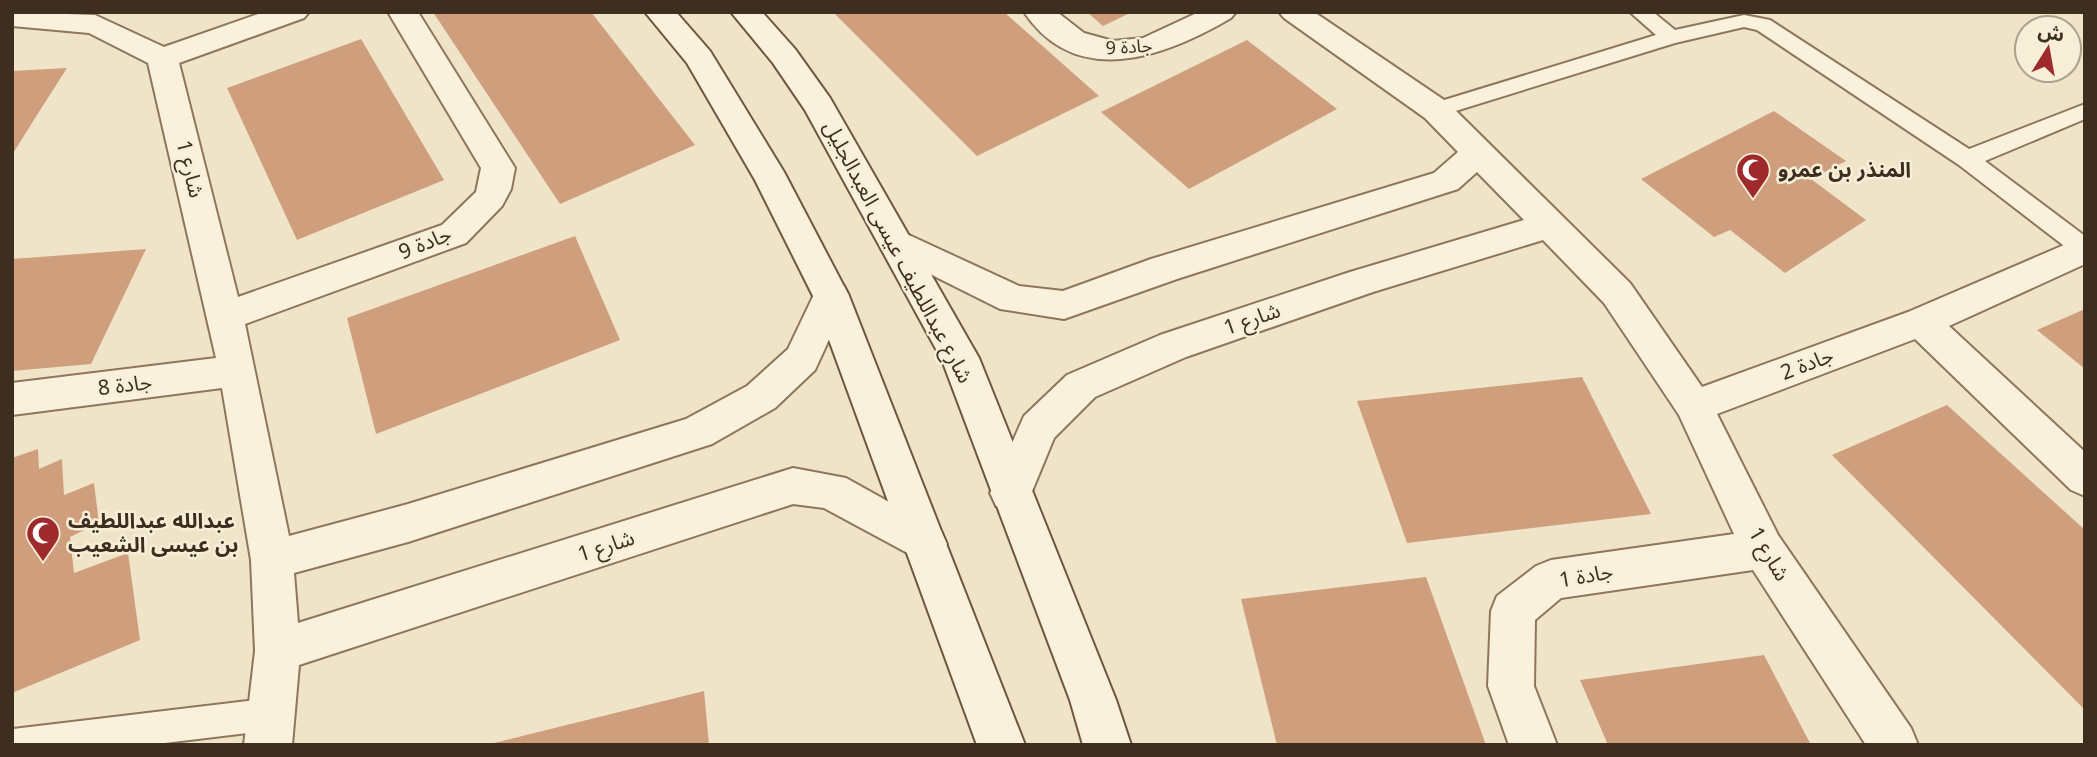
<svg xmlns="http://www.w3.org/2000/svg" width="2097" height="757" font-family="Georgia,'Noto Sans Arabic',serif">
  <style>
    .building { fill: #cf9f7d }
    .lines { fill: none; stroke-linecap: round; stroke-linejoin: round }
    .lane-casing { stroke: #8d765c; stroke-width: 4 }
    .street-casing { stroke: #8d765c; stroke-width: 4 }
    .secondary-casing { stroke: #6f573f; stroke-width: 4 }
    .lane { fill: #faf1dc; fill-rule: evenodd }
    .street { fill: #faf1dc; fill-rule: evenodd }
    .secondary { fill: #faf1dc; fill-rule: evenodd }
    .labels { text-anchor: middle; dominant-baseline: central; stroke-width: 5; stroke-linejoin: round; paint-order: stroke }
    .far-street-label { font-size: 18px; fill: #3d2e20; stroke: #f7eed8 }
    .street-label { font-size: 21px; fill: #3d2e20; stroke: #f7eed8 }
    .poi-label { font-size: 21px; font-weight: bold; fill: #3d2e20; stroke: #f7eed8; text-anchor: start }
  </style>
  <rect width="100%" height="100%" fill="#f0e4c8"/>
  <g class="building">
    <polygon points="433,12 591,12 695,145 560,204"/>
    <polygon points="833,12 1004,12 1099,96 977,156"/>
    <polygon points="1087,12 1132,12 1103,26"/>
    <polygon points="361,39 444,180 297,240 227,88"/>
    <polygon points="1247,40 1337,109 1189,189 1101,112"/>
    <polygon points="67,68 37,115 12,155 12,71"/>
    <polygon points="1774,111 1846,161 1811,179 1866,220 1785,273 1730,230 1714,237 1641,179"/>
    <polygon points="575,236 620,340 376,434 347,318"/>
    <polygon points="146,249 91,364 12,371 12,259"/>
    <polygon points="2085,309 2085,369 2037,330"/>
    <polygon points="1582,377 1651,514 1407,543 1357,401"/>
    <polygon points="1947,405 2085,530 2085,710 1832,455"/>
    <polygon points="38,449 39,469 62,459 64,495 94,483 99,523 70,537 74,573 128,553 140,640 12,693 12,458"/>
    <polygon points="1426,577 1486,745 1277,745 1241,599"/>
    <polygon points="1764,655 1811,745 1608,745 1580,680"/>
    <polygon points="704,691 709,745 490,745 490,744"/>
  </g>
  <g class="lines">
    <g class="lane-casing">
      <g id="lane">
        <polygon points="1630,12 1653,12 1675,30 1744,15 1770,20 1969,149 2085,104 2085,119 1985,161 2085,236 2085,258 2076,255 1959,165 1757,30 1744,27 1675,43 1436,117 1428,115 1425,110 1428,105 1656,35"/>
        <polygon points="272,698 283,703 288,714 283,725 272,730 148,745 12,745 13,729"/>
      </g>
    </g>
    <g class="street-casing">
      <g id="street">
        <polygon points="12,12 95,15 164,47 264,12 309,12 304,18 179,63 238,297 442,225 476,192 481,168 388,12 418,12 515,168 511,189 502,206 466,243 245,324 289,536 408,504 686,419 747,386 788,349 818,286 831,282 844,286 849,296 815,370 775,408 712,444 408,542 294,573 298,623 793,468 846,478 941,531 947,544 941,557 926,563 824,508 793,504 299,665 292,745 244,745 255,651 251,560 222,388 12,415 12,383 216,358 148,63 89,33 12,26"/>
        <path d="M1024,12H1057L1084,33L1113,41L1143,38L1199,12H1236L1231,18C1166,56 1077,91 1024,12Z"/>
        <polygon points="1279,12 1314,12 1447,102 1630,283 1702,387 1908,312 2085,236 2085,264 1949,326 2085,452 2085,496 2071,490 1915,339 1717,414 1778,535 1911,728 1918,745 1866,745 1753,570 1561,598 1535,620 1534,686 1557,745 1509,745 1488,686 1491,611 1497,596 1536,566 1551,560 1734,534 1679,415 1604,303 1543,240 1373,292 1186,357 1095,397 1054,438 1026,506 1011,511 996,506 990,493 1024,416 1067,375 1160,335 1350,272 1524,220 1477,172 1458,189 1177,279 1064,319 1000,309 886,252 880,243 886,234 898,230 1019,286 1063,291 1151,259 1434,173 1458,152 1425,118 1284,18"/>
      </g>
    </g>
    <g class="secondary-casing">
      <g id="secondary">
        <polygon points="645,12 676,12 710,51 784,172 849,296 1025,745 977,745 813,296 755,180 687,63"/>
        <polygon points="731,12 762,12 795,49 830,98 979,358 1116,700 1131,745 1083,745 1070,700 942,360 805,110 773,63"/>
      </g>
    </g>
    <use href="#lane" class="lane"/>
    <use href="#street" class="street"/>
    <use href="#secondary" class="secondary"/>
  </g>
  <defs>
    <g id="mosque-pin" transform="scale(1.75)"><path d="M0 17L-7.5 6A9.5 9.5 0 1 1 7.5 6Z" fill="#9e2a2b" stroke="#f7eed8"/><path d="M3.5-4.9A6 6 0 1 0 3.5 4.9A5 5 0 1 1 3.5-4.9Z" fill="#fff"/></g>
  </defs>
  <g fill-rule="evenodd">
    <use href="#mosque-pin" x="1753" y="170"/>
    <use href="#mosque-pin" x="43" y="533"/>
  </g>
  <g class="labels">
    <g class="far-street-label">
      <text transform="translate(1129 47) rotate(-3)">جادة 9</text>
    </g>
    <g class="street-label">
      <text transform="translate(190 169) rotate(76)">شارع 1</text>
      <text transform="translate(425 243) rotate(-22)">جادة 9</text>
      <text transform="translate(898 252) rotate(62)">شارع عبداللطيف عيسى العبدالجليل</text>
      <text transform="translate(1252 319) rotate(-19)">شارع 1</text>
      <text transform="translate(1807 364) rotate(-21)">جادة 2</text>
      <text transform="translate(125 385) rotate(-7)">جادة 8</text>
      <text transform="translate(606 546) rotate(-18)">شارع 1</text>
      <text transform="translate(1769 554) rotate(59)">شارع 1</text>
      <text transform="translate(1586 576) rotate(-10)">جادة 1</text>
    </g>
    <g class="poi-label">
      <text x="1778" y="170">المنذر بن عمرو</text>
      <text x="68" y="521">عبدالله عبداللطيف<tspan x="68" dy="24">بن عيسى الشعيب</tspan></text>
    </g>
  </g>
  <rect width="2097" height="757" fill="none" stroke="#3d2e20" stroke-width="28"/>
  <g transform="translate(2048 49) rotate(11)"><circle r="33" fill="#f7eed8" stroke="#ada18e" stroke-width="2"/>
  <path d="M0-5L12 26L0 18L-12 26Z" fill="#9e2a2b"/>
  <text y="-10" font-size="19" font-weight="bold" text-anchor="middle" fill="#3d2e20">ش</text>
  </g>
</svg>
